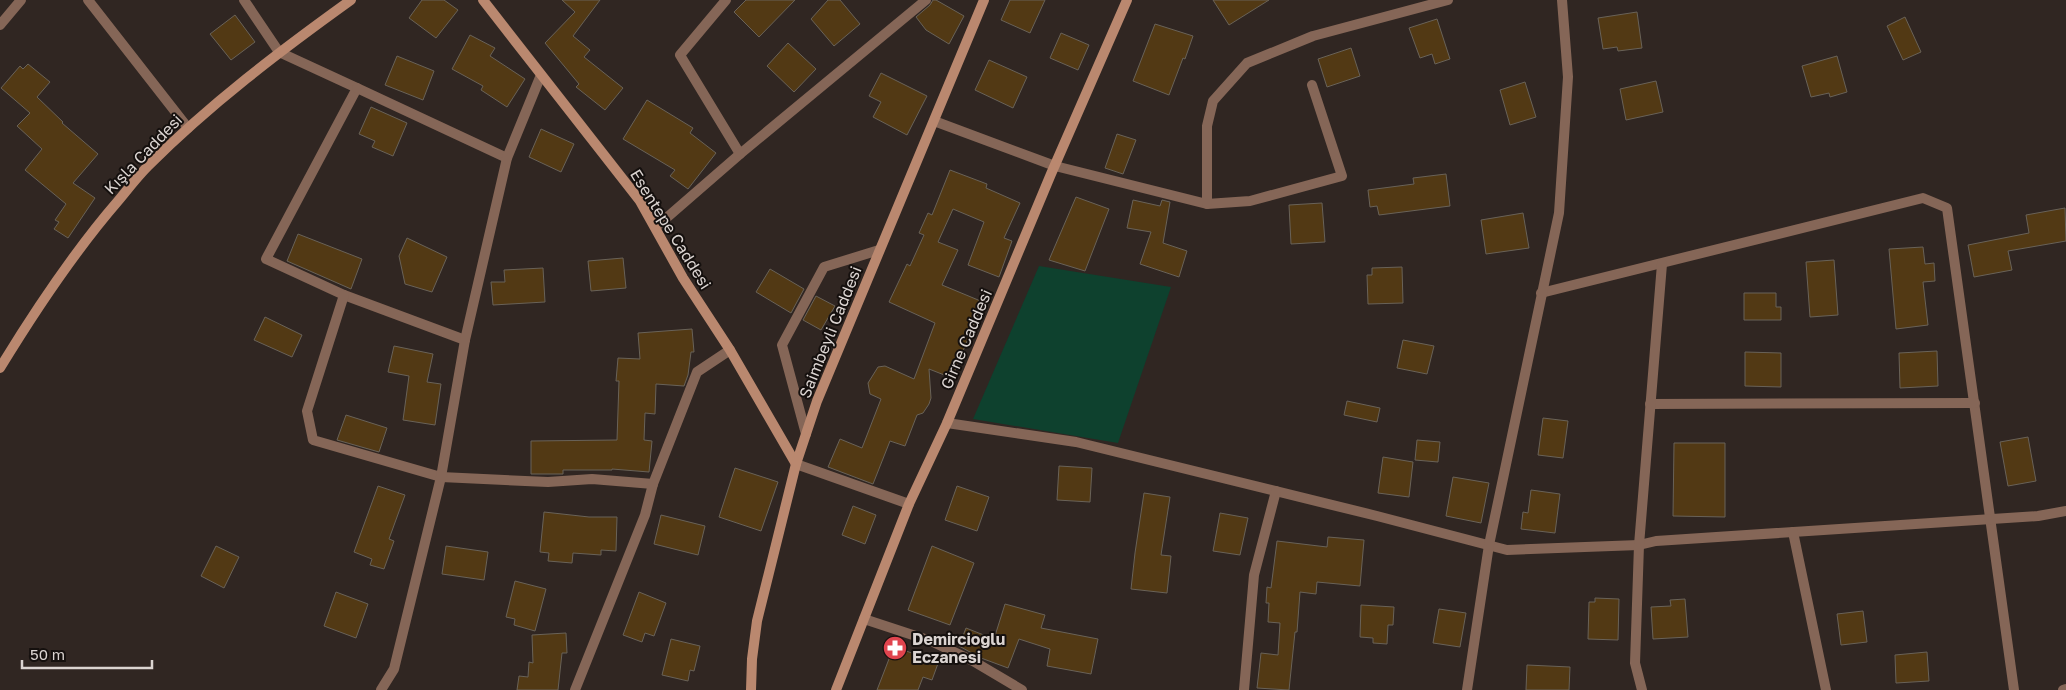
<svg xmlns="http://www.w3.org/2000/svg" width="2066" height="690" font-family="'Golos Text',sans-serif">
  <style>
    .green { fill: #0e412e }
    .building { fill: #523914; stroke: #696258 }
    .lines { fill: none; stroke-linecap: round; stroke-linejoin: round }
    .lane { stroke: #856657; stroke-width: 10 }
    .street { stroke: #856657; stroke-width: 10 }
    .secondary { stroke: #ba886f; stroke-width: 10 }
    .labels { text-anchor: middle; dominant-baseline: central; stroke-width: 4; stroke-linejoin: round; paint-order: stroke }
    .street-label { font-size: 16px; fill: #dbd4d1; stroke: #15100e }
    .poi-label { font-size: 16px; font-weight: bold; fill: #dbd4d1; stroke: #15100e; text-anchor: start }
  </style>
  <rect width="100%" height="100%" fill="#302622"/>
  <polygon class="green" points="1039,266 1171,287 1118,443 973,419"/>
  <g class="building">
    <polygon points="422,0 444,0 458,10 436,38 409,18"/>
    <polygon points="562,0 600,0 573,36 590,50 584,57 623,88 605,110 576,87 579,84 545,43 575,12"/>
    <polygon points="746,0 795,0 759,37 734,12"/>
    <polygon points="828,0 840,0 860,24 834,46 811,19"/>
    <polygon points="933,0 936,0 964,16 949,44 926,30 916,17 930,5"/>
    <polygon points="1010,0 1045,0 1030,33 1001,20"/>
    <polygon points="1213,0 1269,0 1229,25"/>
    <polygon points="1637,12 1642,48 1618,51 1617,47 1603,49 1598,18"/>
    <polygon points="235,15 255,42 231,60 210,34"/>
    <polygon points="1905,17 1921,52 1903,60 1887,26"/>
    <polygon points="1437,19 1450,59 1435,64 1432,54 1420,58 1409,28"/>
    <polygon points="1155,24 1193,36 1185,59 1183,58 1169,95 1133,81"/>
    <polygon points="1061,33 1089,45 1078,70 1050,58"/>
    <polygon points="470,35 495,48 490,56 525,79 507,107 481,90 483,86 452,69"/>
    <polygon points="788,43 816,69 794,92 767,66"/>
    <polygon points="1351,48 1360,76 1327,87 1318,59"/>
    <polygon points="397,56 434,71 423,100 385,85"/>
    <polygon points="1837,56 1847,92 1830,97 1829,93 1811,97 1802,66"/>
    <polygon points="989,60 1027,77 1013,108 975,90"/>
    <polygon points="28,64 50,82 37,97 63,122 62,123 98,154 73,183 95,198 68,238 54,229 59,222 55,220 66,204 25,170 42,149 17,126 30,113 1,88 20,66 23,69"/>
    <polygon points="881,73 927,96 907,135 873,117 881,102 869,96"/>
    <polygon points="1656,81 1663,112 1626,120 1620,89"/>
    <polygon points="1525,82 1536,117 1510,125 1500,90"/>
    <polygon points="647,100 693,128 690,133 716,153 688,189 670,176 675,170 623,139"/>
    <polygon points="371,107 407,123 393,156 372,147 375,141 359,134"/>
    <polygon points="541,129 574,144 561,172 529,157"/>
    <polygon points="1117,134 1136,140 1123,174 1105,168"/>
    <polygon points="950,170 987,184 986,188 1020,203 1004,238 1012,241 999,277 968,265 984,222 953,209 938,242 958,250 942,285 983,302 952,378 929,369 931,398 929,404 923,413 917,415 905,446 890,441 873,484 828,467 840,439 862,448 881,399 870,394 868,383 878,367 885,366 914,379 935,323 889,302 907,264 910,266 924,235 919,233 928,213 932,215"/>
    <polygon points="1446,174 1450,206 1379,215 1377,206 1370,207 1368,190 1414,184 1413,178"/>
    <polygon points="1076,197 1109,209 1085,271 1049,260"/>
    <polygon points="1133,200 1160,206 1162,200 1170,202 1163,243 1187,251 1179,277 1140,264 1151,232 1127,228"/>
    <polygon points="1322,203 1325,242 1291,244 1289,205"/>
    <polygon points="2065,208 2066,241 2008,251 2012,270 1974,277 1968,245 2029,233 2026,215"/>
    <polygon points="1523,213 1529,248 1486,254 1481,220"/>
    <polygon points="298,234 362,259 351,289 287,261"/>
    <polygon points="407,238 447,257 432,292 405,284 399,256"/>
    <polygon points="1923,247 1925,264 1934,263 1935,281 1923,282 1928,325 1896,329 1889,249"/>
    <polygon points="623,258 626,288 591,291 588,261"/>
    <polygon points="1834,260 1838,315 1810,317 1806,262"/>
    <polygon points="1402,267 1403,303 1368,304 1367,275 1372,275 1372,268"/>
    <polygon points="543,268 545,302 493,305 491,282 505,282 504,270"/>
    <polygon points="770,269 804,289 791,313 756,292"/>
    <polygon points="1744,293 1776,293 1776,307 1781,307 1781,320 1744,320"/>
    <polygon points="816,296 835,306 821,330 803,320"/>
    <polygon points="265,317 302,335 292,357 254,340"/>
    <polygon points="692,329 694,352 691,352 688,375 684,386 656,384 655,414 645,413 644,440 652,441 649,472 612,469 612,470 563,470 563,474 531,474 531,441 617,440 619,381 616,381 618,358 640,359 638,333"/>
    <polygon points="1403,340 1434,346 1427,374 1397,368"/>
    <polygon points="394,346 433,354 427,382 441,384 435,425 403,420 409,376 388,372"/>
    <polygon points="1937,351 1938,386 1900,388 1899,353"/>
    <polygon points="1745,352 1781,353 1781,387 1745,386"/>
    <polygon points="1347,401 1380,408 1377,422 1344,415"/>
    <polygon points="346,415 387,428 379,452 337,440"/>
    <polygon points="1543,418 1568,421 1563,458 1538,455"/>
    <polygon points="2028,437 2036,481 2008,486 2000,442"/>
    <polygon points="1417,440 1440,442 1438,462 1415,460"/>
    <polygon points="1674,443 1725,443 1725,517 1673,516"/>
    <polygon points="1383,457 1413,462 1409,497 1378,493"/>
    <polygon points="1059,466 1092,468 1090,502 1057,500"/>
    <polygon points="735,468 778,482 761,531 719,517"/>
    <polygon points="1453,477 1489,483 1481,523 1446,516"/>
    <polygon points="378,486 405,495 389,539 394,541 384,569 370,565 372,559 354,552"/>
    <polygon points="957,486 989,497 977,531 945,520"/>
    <polygon points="1531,490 1560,494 1555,533 1521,529 1523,512 1528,513"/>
    <polygon points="1144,493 1170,497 1161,555 1171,556 1167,593 1131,589 1135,553"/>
    <polygon points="853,506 876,515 865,544 842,535"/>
    <polygon points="544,512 589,517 617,517 616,551 601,550 601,555 573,553 572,563 548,561 549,553 540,552"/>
    <polygon points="1220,513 1248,518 1240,555 1213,551"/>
    <polygon points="661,515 705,526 698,555 654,544"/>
    <polygon points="1328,537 1364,540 1360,586 1317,582 1316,594 1300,592 1297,632 1295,632 1289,690 1257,688 1261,653 1278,655 1280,623 1268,622 1269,603 1266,603 1267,587 1271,588 1277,541 1327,547"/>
    <polygon points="216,546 239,557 224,588 201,576"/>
    <polygon points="446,546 488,552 484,580 442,574"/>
    <polygon points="932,546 974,563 950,625 908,610"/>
    <polygon points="515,581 546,589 535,631 514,625 515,619 506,617"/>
    <polygon points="336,592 368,604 356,638 324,626"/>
    <polygon points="639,592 666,603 654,636 645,633 642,642 623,635"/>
    <polygon points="1595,598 1619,599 1618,640 1588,639 1589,602 1595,602"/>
    <polygon points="1685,599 1688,637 1653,639 1651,607 1671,606 1670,600"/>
    <polygon points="1005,604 1045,615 1041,628 1098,639 1091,674 1047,666 1050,649 1019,639 1008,668 981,658 959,646 966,628 994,639"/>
    <polygon points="1361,605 1394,607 1393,625 1388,625 1387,644 1373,643 1373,638 1360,637"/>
    <polygon points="1439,609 1466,613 1460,647 1433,643"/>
    <polygon points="1863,611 1867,642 1841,645 1837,614"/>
    <polygon points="566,633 567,653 562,653 558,690 517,690 519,676 528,677 529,662 533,663 532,635"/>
    <polygon points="671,639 700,646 694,671 690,670 688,681 662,675"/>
    <polygon points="894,646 924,658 926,653 940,658 932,680 923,677 918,690 877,690"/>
    <polygon points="1927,652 1929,681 1896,683 1895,655"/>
    <polygon points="1527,665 1570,667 1569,690 1526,690"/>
  </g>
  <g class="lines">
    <polyline class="lane" points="806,434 782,345 824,267 879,250"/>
    <g class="street">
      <polyline points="88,0 188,128"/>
      <polyline points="244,0 279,52 357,88 266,259 344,295 465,340"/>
      <polyline points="726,0 680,55 740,154"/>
      <polyline points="0,25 21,0"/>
      <polyline points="357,88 507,158"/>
      <polyline points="934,121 1055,166 1207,204 1250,201 1342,176 1312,85"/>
      <polyline points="1207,204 1207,126 1213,101 1247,63 1313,36 1448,0"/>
      <polyline points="656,227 740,154 926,0"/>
      <polyline points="1541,293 1923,198 1947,208 2014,690"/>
      <polyline points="344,295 307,411 313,440 441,477 548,482 592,479 653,484"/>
      <polyline points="1650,404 1975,403"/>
      <polyline points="947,423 1076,442 1377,516 1507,550 1639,545 1656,541 2038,516 2066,511"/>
      <polyline points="796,464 909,504"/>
      <polyline points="1793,532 1826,690"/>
      <polyline points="864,619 931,641 973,661 1022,690"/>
      <polyline points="381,690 394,669 441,477 465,340 507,158 541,75"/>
      <polyline points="575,690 645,515 653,484 697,372 730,350"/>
      <polyline points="1244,690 1254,575 1276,491"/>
      <polyline points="1467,690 1489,545 1559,213 1568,77 1562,0"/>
      <polyline points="1642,690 1635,663 1639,545 1662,264"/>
      <polyline points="2063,690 2066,689"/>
    </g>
    <g class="secondary">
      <polyline points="483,0 640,201 683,278 730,350 796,464"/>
      <path d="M0,368C36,309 73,253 118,201C128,189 137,177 148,166C210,104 280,51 351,0"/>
      <polyline points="751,690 752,659 757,621 796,464 817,401 984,0"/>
      <polyline points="836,690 909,504 947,423 1051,174 1127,0"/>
    </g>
  </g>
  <defs>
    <g id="pharmacy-disc" transform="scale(1.25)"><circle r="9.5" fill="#e0444e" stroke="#15100e"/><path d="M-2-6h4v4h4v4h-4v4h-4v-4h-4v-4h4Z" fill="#fff"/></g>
  </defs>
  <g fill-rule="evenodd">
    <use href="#pharmacy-disc" x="895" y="648"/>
  </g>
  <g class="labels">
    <g class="street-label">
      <text transform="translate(143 154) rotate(-46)">Kışla Caddesi</text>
      <text transform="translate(671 229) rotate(58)">Esentepe Caddesi</text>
      <text transform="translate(830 332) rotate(-68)">Saimbeyli Caddesi</text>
      <text transform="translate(966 339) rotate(-67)">Girne Caddesi</text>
    </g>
    <g class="poi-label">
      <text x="912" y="639">Demircioğlu<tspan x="912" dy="18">Eczanesi</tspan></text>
    </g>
  </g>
  <path d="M22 660v8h130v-8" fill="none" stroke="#dbd4d1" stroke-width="2.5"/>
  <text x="30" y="660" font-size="15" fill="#dbd4d1" stroke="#15100e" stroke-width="4" paint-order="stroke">50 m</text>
</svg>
